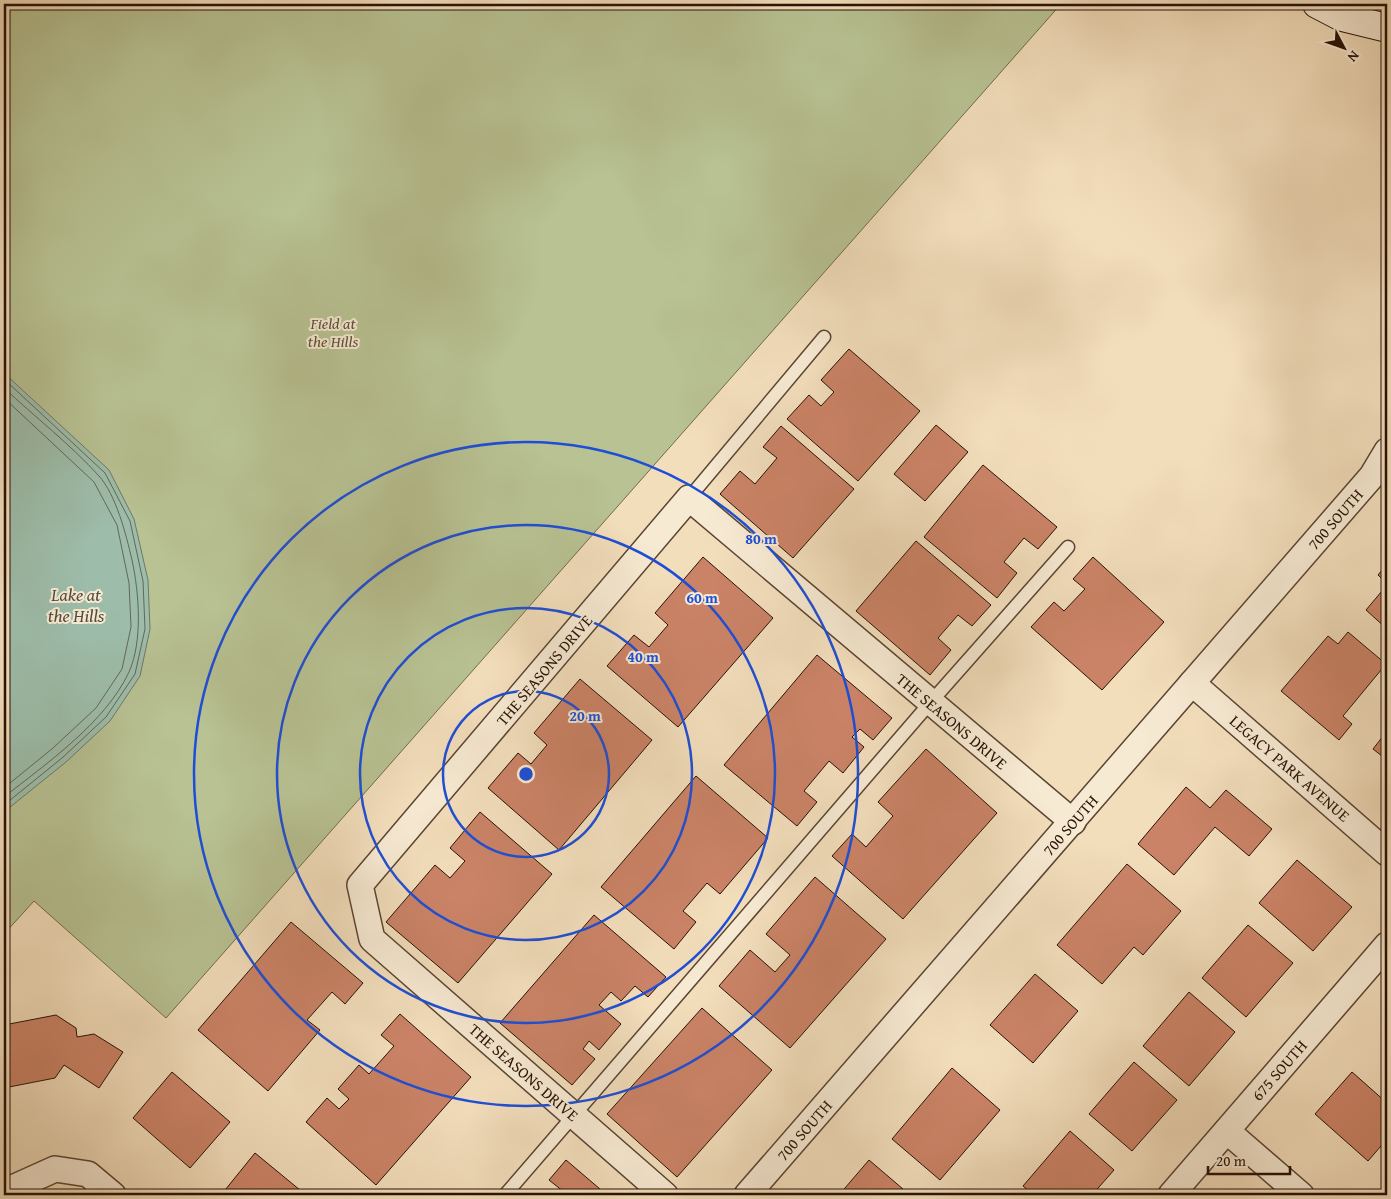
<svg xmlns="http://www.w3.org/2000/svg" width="1391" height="1199" font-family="'Gentium Book Plus',serif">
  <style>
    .green { fill: #b8c293; stroke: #706a4c }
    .water { fill: #9dbdaa; stroke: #6e7868 }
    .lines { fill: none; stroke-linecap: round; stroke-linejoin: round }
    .shore { stroke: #626758; stroke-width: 1 }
    .building { fill: #cb8367; stroke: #271105 }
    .service-casing { stroke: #5a4433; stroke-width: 15 }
    .minor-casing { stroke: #5a4433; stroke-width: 28 }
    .secondary-casing { stroke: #271105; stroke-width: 30 }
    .service { stroke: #f7ead3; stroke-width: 12 }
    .minor { stroke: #f7ead3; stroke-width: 25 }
    .secondary { stroke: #f7ead3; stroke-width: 28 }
    .ring { fill: none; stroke: #1d4ed8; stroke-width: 2.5 }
    .labels { text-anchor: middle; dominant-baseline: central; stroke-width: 4; stroke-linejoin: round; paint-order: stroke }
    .park-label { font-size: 16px; font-style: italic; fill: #5a4f37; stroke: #f7ead3 }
    .street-label { font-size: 16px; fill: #271105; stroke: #f7ead3 }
    .water-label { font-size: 18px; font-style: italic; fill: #504d3f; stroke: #f7ead3 }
    .centre { fill: #1d4ed8; stroke: #f7ead3; stroke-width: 2.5 }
    .ring-label { font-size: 15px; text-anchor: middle; font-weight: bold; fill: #1d4ed8; stroke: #f7ead3; stroke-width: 4; stroke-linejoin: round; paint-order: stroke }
  </style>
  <rect width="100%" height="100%" fill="#f3debc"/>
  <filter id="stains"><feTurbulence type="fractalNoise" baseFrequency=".004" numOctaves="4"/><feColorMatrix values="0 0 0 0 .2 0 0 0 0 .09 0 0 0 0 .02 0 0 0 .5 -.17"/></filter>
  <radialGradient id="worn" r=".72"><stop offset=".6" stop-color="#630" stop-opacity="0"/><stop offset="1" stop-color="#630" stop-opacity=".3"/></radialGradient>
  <polygon class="green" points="4,4 1061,4 166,1018 34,901 4,934"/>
  <polygon class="water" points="4,373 109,470 134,519 148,580 150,629 140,676 110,721 66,762 4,812"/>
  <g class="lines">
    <g class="shore">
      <polyline points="4,379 105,473 130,521 143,581 145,629 135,674 106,717 62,758 4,805"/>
      <path d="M4,388C34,416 71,445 99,476C116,495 126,534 132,560C139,592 143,641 129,672C106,722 46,764 4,797"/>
      <polyline points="4,398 94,482 117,525 129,583 131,627 122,669 96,708 53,748 4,788"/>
    </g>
  </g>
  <g class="building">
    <polygon points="849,349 920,411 858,481 787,419 809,395 821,406 834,392 821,380"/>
    <polygon points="936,425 968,452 925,501 894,474"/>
    <polygon points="781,426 854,489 793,558 720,494 740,471 755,484 777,458 763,447"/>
    <polygon points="983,465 1057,527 1038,549 1024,538 1004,562 1017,573 997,598 924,537"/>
    <polygon points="916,541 991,605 972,626 958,615 938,638 951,650 930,675 856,611"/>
    <polygon points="703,557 773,618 678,727 607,666 634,635 649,647 668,625 655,613"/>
    <polygon points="1093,557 1164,622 1102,690 1031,627 1054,602 1064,611 1085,589 1073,579"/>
    <polygon points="1387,564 1387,583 1378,575"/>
    <polygon points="1387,585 1387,629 1366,610"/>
    <polygon points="1348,632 1386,664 1343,716 1352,724 1339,740 1281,691 1328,636 1338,644"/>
    <polygon points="817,655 892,718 873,740 860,729 852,737 864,747 843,773 829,761 804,791 817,802 797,826 724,765"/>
    <polygon points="580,679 652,740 559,850 488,788 518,753 531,764 547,745 534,733"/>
    <polygon points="1387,731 1387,760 1373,749"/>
    <polygon points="926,749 997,813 903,919 832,856 852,834 866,847 893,816 878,802"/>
    <polygon points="696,776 768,838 720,894 707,883 683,911 696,922 674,949 601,887"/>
    <polygon points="1186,787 1210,808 1226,790 1272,829 1249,856 1215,827 1174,875 1138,844"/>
    <polygon points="480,812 552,874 458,983 386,922 435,865 450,878 465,861 450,848"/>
    <polygon points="1297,860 1352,907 1313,951 1259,903"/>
    <polygon points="1127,864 1181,911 1143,955 1134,947 1102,984 1057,945"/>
    <polygon points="815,877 886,939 790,1048 719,986 750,950 775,972 790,955 766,934"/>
    <polygon points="594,915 666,977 648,997 635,986 621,1001 611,992 599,1005 621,1024 599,1050 589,1041 583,1049 595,1059 572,1085 500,1023"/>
    <polygon points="291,922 363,983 345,1004 332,992 307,1020 320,1030 268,1091 198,1030"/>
    <polygon points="1248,925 1293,963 1246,1017 1202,978"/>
    <polygon points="1035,974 1078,1011 1033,1063 990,1025"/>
    <polygon points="1189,992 1235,1032 1189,1086 1143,1046"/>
    <polygon points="702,1008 772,1070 677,1177 607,1114"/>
    <polygon points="400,1014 471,1077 376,1185 306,1122 327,1098 339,1109 349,1099 338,1089 359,1065 369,1074 394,1046 381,1035"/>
    <polygon points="56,1015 76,1028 77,1037 94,1034 123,1052 99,1088 64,1065 55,1078 4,1088 4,1025"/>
    <polygon points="1134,1062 1177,1100 1132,1151 1089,1114"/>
    <polygon points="952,1068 1000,1110 940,1180 892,1139"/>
    <polygon points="172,1072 230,1122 190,1168 133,1118"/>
    <polygon points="1352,1072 1387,1103 1387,1139 1368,1161 1315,1114"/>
    <polygon points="1070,1131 1114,1170 1092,1195 1034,1195 1023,1186"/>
    <polygon points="255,1153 306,1195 221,1195"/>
    <polygon points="566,1160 607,1195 561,1195 564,1192 549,1180"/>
    <polygon points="869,1160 910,1195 839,1195"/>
  </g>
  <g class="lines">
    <g class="service-casing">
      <g id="service">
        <polyline points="689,498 824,337"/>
        <polyline points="505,1195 930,703 1068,547"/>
      </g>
    </g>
    <g class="minor-casing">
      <g id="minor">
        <polyline points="1192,683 1387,853"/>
        <polyline points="1227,1131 1301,1195"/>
        <polyline points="8,1195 15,1187 55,1169 88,1174 113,1195"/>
        <polyline points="665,1195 372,939 360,885 689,498 1073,822"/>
        <polyline points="747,1195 1372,476 1387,451"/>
        <polyline points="1171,1195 1387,945"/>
      </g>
    </g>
    <g class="secondary-casing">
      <polyline id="secondary" points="1317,4 1342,17 1387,28"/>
    </g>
    <use href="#service" class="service"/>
    <use href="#minor" class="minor"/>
    <use href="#secondary" class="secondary"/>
  </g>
  <g class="ring">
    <circle cx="526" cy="774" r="83"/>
    <circle cx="526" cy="774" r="166"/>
    <circle cx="526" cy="774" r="249"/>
    <circle cx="526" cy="774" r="332"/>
  </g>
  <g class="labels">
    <g class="park-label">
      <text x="333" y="323">Field at<tspan x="333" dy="18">the Hills</tspan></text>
    </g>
    <g class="street-label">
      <text transform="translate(1335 519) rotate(-49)">700 SOUTH</text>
      <text transform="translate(544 670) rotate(-50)">THE SEASONS DRIVE</text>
      <text transform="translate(952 721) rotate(40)">THE SEASONS DRIVE</text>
      <text transform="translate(1290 768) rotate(41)">LEGACY PARK AVENUE</text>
      <text transform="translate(1070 825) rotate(-49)">700 SOUTH</text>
      <text transform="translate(1279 1070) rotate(-49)">675 SOUTH</text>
      <text transform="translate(524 1072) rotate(41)">THE SEASONS DRIVE</text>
      <text transform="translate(804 1130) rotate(-49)">700 SOUTH</text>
    </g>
    <g class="water-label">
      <text x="76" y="594">Lake at<tspan x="76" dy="21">the Hills</tspan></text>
    </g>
  </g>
  <circle cx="526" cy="774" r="8" class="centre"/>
  <g class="ring-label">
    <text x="761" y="544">80 m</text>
    <text x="702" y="603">60 m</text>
    <text x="643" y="662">40 m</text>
    <text x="585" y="721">20 m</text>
  </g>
  <rect width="1391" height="1199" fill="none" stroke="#f3debc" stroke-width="20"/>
  <rect x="5" y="5" width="1381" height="1189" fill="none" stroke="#271105" stroke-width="2.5"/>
  <rect x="10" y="10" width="1371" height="1179" fill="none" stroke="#271105"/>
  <g transform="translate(1344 48) rotate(131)" stroke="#f7ead3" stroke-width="4" paint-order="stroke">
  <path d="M0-4L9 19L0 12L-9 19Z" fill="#271105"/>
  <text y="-8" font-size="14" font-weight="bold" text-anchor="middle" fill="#271105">N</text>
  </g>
  <path d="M1208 1166v8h82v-8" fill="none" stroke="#271105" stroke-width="2.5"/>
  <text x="1216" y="1166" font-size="15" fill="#271105" stroke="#f7ead3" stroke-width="4" paint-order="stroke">20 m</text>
  <rect width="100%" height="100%" filter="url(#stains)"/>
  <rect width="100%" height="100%" fill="url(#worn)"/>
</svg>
